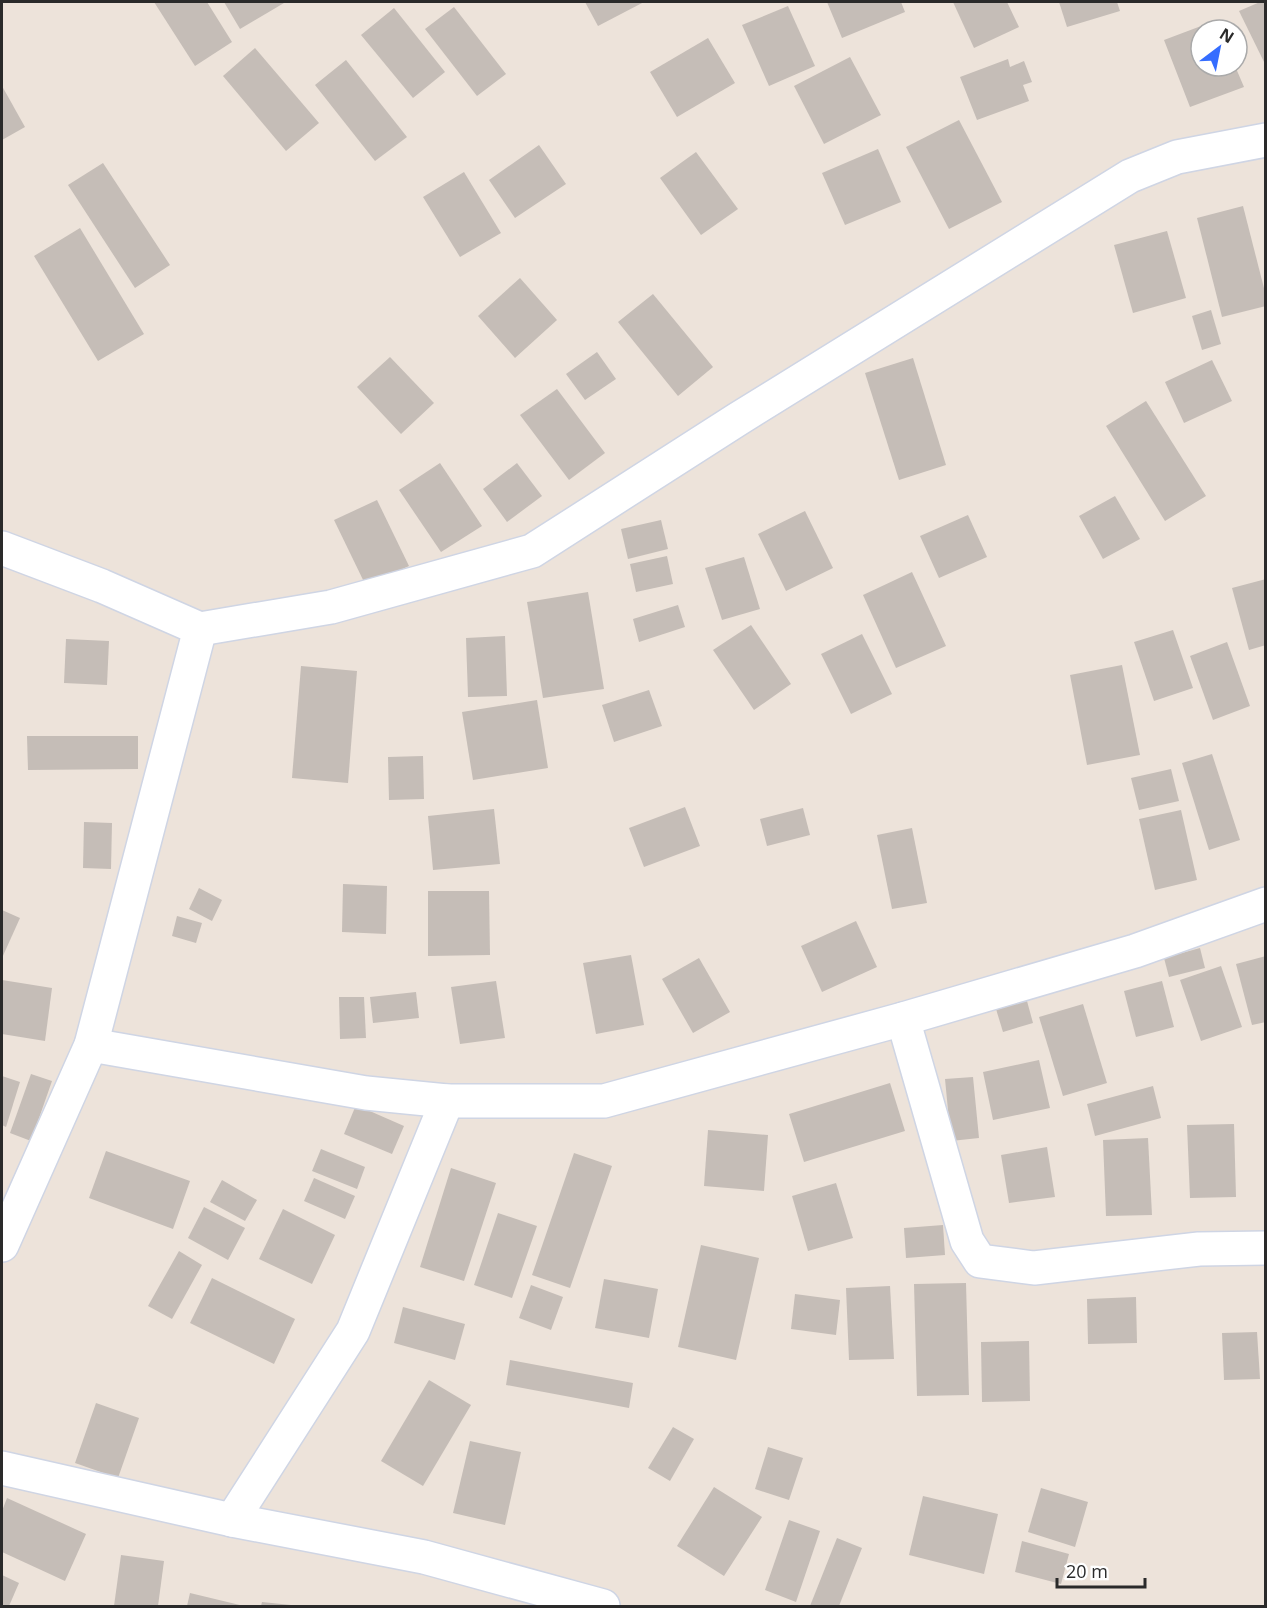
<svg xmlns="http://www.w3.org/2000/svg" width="1267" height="1608" font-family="'Open Sans',sans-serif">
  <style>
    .building { fill: #c5bdb7 }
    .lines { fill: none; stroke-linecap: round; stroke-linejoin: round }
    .street-casing { stroke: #cfd5e4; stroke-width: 36 }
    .street { stroke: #fff; stroke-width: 33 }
  </style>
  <rect width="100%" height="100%" fill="#ede3da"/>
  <g class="building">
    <polygon points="154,2 207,2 232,42 195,66"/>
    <polygon points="224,2 283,2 284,3 240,29"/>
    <polygon points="585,2 644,2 598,26"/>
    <polygon points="827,2 901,2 905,12 842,38"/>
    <polygon points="953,2 1007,2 1019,27 974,48"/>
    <polygon points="1059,2 1117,2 1120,11 1067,27"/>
    <polygon points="1260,2 1266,2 1266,66 1239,11"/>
    <polygon points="788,6 815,66 769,86 742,25"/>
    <polygon points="454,7 506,74 477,96 425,29"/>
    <polygon points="394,8 445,72 413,98 361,35"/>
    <polygon points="1217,20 1221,30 1201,30 1201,66 1235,66 1244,87 1190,107 1164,40"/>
    <polygon points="708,38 735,83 677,117 650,72"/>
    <polygon points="255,48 319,123 286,151 223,76"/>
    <polygon points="850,57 881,115 824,144 794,86"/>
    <polygon points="1008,59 1010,67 1024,61 1032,82 1023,85 1029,101 977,120 960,77"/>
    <polygon points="346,60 407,137 375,161 315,85"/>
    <polygon points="2,86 25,127 2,140"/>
    <polygon points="959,120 1002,202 949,229 906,147"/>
    <polygon points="539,145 566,184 515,218 489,180"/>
    <polygon points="878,149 901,202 845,225 822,173"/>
    <polygon points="696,152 738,209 701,235 660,178"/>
    <polygon points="103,163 170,265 135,288 68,185"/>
    <polygon points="464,172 501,233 460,257 423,197"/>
    <polygon points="1243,206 1266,296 1266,306 1222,317 1197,218"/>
    <polygon points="80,228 144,334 98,361 34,256"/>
    <polygon points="1167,231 1186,298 1133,313 1114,245"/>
    <polygon points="520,278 557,320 515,358 478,316"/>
    <polygon points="653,294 713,367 678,396 618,322"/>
    <polygon points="1211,310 1221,344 1202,350 1192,316"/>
    <polygon points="597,352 616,379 585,400 566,374"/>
    <polygon points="390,357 434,403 401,434 357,387"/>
    <polygon points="913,358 946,465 899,480 865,373"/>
    <polygon points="1212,360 1232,401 1184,423 1165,382"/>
    <polygon points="557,389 605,453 569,480 520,415"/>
    <polygon points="1146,401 1206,496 1165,521 1106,426"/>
    <polygon points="440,463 482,526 441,552 399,490"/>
    <polygon points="517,463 542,496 507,522 483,489"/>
    <polygon points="1115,496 1140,539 1103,559 1079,516"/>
    <polygon points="377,500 409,566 366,586 334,520"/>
    <polygon points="805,511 833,568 786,591 758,534"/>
    <polygon points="968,515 987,557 939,578 920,536"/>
    <polygon points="661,520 668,549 628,559 621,529"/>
    <polygon points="667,556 673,584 636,592 630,564"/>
    <polygon points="744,557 760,609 722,620 705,568"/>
    <polygon points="912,572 946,646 896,668 863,595"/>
    <polygon points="1266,579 1266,645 1249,650 1232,588"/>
    <polygon points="588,592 604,689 543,698 527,602"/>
    <polygon points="678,605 685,627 639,642 633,619"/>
    <polygon points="751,625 791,684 754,710 713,650"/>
    <polygon points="1173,630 1193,688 1154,701 1134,642"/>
    <polygon points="862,634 892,694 851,714 821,654"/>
    <polygon points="505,636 507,696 468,697 466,638"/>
    <polygon points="66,639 109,641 107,685 64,683"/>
    <polygon points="1227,642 1250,706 1213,720 1190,656"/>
    <polygon points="1122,665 1140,755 1087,765 1070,675"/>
    <polygon points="301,666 357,671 348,783 292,778"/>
    <polygon points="649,690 662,726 614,742 602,705"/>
    <polygon points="537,700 548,768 473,780 462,712"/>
    <polygon points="27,736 138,736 138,769 28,770"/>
    <polygon points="1212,754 1240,840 1209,850 1182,763"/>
    <polygon points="423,756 424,799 389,800 388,757"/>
    <polygon points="1171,769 1179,801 1139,810 1131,778"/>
    <polygon points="685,807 700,846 644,867 629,828"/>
    <polygon points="803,808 810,835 767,846 760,819"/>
    <polygon points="494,809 500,864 433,870 428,816"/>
    <polygon points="1181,810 1197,880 1155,890 1139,819"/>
    <polygon points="84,822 112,823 111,869 83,868"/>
    <polygon points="912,828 927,903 892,909 877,835"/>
    <polygon points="343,884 387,886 386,934 342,932"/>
    <polygon points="199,888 222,900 212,921 189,909"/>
    <polygon points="428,891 489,891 490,955 428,956"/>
    <polygon points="2,910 20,918 2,958"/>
    <polygon points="177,916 202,923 196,943 172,936"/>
    <polygon points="856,921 877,967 822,992 801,946"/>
    <polygon points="1200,948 1205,968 1169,977 1164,958"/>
    <polygon points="631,955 644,1025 596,1034 583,963"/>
    <polygon points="1266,956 1266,1022 1252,1025 1236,964"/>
    <polygon points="699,958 730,1012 693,1033 662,979"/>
    <polygon points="1221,966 1242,1027 1201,1041 1180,980"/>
    <polygon points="2,980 52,988 45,1041 2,1034"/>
    <polygon points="496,981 505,1038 460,1044 451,987"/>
    <polygon points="1162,981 1174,1027 1136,1037 1124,991"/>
    <polygon points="416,992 419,1018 373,1023 370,997"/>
    <polygon points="339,997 364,997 366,1038 340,1039"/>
    <polygon points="1027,1001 1033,1023 1003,1032 996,1009"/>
    <polygon points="1083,1004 1107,1083 1063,1096 1039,1017"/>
    <polygon points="1039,1060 1050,1108 993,1120 983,1072"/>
    <polygon points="31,1074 52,1081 31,1141 10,1133"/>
    <polygon points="2,1076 20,1082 6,1127 2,1125"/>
    <polygon points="973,1077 979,1138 951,1141 945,1079"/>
    <polygon points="890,1083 905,1131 804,1162 789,1114"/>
    <polygon points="1153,1086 1161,1118 1095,1136 1087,1104"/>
    <polygon points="356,1105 404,1126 392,1154 344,1134"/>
    <polygon points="1234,1124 1236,1197 1190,1198 1187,1125"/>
    <polygon points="708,1130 768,1135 764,1191 704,1186"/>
    <polygon points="1148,1138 1152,1215 1106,1216 1103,1140"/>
    <polygon points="1047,1147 1055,1197 1009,1203 1001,1155"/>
    <polygon points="321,1149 365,1167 357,1189 312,1171"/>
    <polygon points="106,1151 190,1181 173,1229 89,1198"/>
    <polygon points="574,1153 612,1166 570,1288 532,1275"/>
    <polygon points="451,1168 496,1183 464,1281 420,1267"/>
    <polygon points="314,1178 355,1196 345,1219 304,1201"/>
    <polygon points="222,1180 257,1200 245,1221 210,1202"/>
    <polygon points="836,1183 853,1238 808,1251 792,1196"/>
    <polygon points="204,1207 245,1228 228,1260 188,1238"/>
    <polygon points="283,1209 335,1235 312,1284 259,1259"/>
    <polygon points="498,1213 537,1226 512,1298 474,1285"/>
    <polygon points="943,1225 945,1255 906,1258 904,1228"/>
    <polygon points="701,1245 759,1258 736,1360 678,1347"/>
    <polygon points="179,1251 202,1265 172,1319 148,1306"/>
    <polygon points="212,1278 295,1319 274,1364 190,1323"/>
    <polygon points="604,1279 658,1289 649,1338 595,1328"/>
    <polygon points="966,1283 969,1395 917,1396 914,1284"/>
    <polygon points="531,1285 563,1297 551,1330 519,1318"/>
    <polygon points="890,1286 894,1359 849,1360 846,1288"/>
    <polygon points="795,1294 840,1300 836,1335 791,1329"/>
    <polygon points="1136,1297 1137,1343 1088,1344 1087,1299"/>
    <polygon points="403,1307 465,1324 455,1360 394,1343"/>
    <polygon points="1257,1332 1260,1379 1224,1380 1222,1333"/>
    <polygon points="1029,1341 1030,1401 982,1402 981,1342"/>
    <polygon points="510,1360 633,1383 629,1408 506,1385"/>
    <polygon points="429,1380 471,1405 423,1486 381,1461"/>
    <polygon points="96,1403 139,1418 118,1478 75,1463"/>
    <polygon points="673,1427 694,1439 670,1481 648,1468"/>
    <polygon points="470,1441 521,1452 505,1525 453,1513"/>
    <polygon points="768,1447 803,1458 789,1500 755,1489"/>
    <polygon points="714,1487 762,1517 724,1576 677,1546"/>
    <polygon points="1041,1488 1088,1502 1075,1547 1028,1532"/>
    <polygon points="923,1496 998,1514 984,1574 909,1555"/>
    <polygon points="7,1498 86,1534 65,1581 2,1552 2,1511"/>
    <polygon points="789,1520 820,1531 796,1602 765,1590"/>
    <polygon points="837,1538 862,1548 839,1606 810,1606"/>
    <polygon points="1022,1541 1069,1554 1061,1584 1015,1572"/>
    <polygon points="121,1555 164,1561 158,1606 114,1606"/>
    <polygon points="2,1575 19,1583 9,1606 2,1606"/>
    <polygon points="190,1593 244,1606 187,1606"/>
    <polygon points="262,1602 291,1605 291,1606 261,1606"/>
  </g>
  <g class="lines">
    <g class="street-casing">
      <g id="street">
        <polyline points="2,548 102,586 200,629 91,1045 2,1245"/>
        <polyline points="200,629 331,607 532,551 738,419 1130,176 1177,157 1266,140"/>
        <polyline points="903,1019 967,1241 980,1261 1034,1268 1199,1249 1266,1248"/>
        <polyline points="91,1045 366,1093 447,1101 604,1101 903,1019 1135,951 1266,904"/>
        <polyline points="2,1468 232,1520 424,1557 603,1606"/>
        <polyline points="232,1520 353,1331 447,1101"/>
      </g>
    </g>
    <use href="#street" class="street"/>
  </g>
  <rect width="1267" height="1608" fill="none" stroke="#2a2a2a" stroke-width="6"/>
  <g transform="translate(1219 48) rotate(32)"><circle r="28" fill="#ffffff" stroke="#aaaaaa" stroke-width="1.5"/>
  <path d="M0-4.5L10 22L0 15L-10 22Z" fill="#356dff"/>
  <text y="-9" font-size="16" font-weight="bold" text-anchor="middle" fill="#2a2a2a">N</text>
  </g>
  <path d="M1057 1578v9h88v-9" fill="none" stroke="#2a2a2a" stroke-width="3"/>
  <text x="1066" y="1578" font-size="18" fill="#2a2a2a" stroke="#ffffff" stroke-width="4.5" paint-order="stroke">20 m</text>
</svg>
